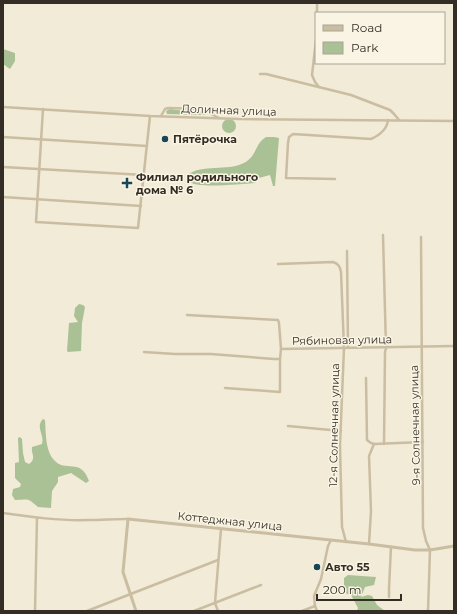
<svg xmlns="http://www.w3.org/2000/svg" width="457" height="614" font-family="Montserrat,sans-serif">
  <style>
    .green { fill: #aac196 }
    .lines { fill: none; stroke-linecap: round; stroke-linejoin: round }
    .minor { stroke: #cabda2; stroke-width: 2.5 }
    .tertiary { stroke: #cabda2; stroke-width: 3 }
    .poi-dot { fill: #194657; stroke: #f9f4e3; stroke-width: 1.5 }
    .labels { text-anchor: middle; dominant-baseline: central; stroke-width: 3; stroke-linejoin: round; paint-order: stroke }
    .street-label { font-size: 11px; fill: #342d25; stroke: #f9f4e3 }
    .poi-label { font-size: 11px; font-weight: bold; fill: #342d25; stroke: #f9f4e3; text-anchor: start }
  </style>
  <rect width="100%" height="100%" fill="#f2ebd7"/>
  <g class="green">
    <polygon points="3,49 15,53 15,61 10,69 3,64"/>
    <polygon points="170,109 193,112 204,110 207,113 205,115 204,115 167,114 166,111"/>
    <circle cx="229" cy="126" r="7"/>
    <path d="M266,137H274L279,138L275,186H273L270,175L259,178L255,183C243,184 201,188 192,183C189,182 188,178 187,176C196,165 225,170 239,165C258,159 253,145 266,137Z"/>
    <polygon points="79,304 83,305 85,307 82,323 81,351 68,352 67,351 69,323 78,322 74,316 75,308"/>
    <path d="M43,419L45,420C46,432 45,450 54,460C65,473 81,457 89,481L86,483L71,473L58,477V482L52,491L51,508L38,507C26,497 30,500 15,500L12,495L13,489L20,487L21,484L15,478V463L19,462L18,438L20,437L22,439L23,453L25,462L29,464C37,458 31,455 32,447L42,444C45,435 35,427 43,419Z"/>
    <polygon points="348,575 376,577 374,585 365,587 361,597 368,595 372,596 377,605 385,611 357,611 358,608 351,595 347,594 344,591 344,578"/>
  </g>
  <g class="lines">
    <g class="minor">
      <polyline points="317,3 317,13"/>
      <polyline points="316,40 312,75 315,82 319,87"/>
      <polyline points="260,74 266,74 351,95 390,110 394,114 399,120"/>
      <polyline points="3,107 150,116 239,119 454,121"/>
      <polyline points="43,109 36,222 138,228 150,116"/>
      <polyline points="161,116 165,109 168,108 202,109 219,118"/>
      <polyline points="3,137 147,146"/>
      <polyline points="3,167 144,175"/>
      <path d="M335,179L286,178L288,143L289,137L293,134L371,139C380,135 387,130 388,120"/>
      <polyline points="3,197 141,206"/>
      <polyline points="383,235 386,348 385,352 384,444"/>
      <polyline points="421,237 423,528 426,541 430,550 428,611"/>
      <polyline points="347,251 348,347"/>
      <path d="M278,264L333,262C339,264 340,267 341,272L344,348L340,445L342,527L346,542"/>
      <polyline points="187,315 278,320 279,323 281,349"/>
      <polyline points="144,352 175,354 211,354 274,359 280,359 281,349 454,346"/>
      <polyline points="366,378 367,440 371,443 374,444 369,456 371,511 369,544"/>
      <polyline points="225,388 280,392 280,359"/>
      <polyline points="288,426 341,431"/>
      <polyline points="374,444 423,442"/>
      <path d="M3,513C31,517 60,521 88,520C101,520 115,519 128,519"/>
      <polyline points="389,597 389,588 391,547"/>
      <polyline points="35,611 37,518"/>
      <polyline points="87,611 218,560"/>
      <polyline points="194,611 261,585"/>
      <polyline points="218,611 215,603 221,529"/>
      <polyline points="302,611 315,606"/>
      <polyline points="317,611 315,606 314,596 321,579 328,546 331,540"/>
    </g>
    <polyline class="tertiary" points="136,611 123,572 128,519 369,544 415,550 430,550 454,546"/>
  </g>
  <g class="poi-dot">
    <circle cx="165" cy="139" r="4"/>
    <path d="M125 177h4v4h4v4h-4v4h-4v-4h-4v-4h4z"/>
    <circle cx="317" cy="567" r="4"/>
  </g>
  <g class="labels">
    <g class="street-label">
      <text transform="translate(229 110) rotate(2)">Долинная улица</text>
      <text transform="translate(342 340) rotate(-1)">Рябиновая улица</text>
      <text transform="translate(334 425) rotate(-89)">12-я Солнечная улица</text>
      <text transform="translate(415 425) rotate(-91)">9-я Солнечная улица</text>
      <text transform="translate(230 521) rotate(6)">Коттеджная улица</text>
    </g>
    <g class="poi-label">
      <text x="173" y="139">Пятёрочка</text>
      <text x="136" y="177">Филиал родильного<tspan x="136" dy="13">дома № 6</tspan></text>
      <text x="325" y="567">Авто 55</text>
    </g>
  </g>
  <rect width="457" height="614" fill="none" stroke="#342d25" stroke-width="8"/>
  <rect x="315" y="12" width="130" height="52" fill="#f9f4e3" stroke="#aaa497"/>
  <rect x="323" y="25" width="20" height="6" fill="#cabda2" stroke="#aaa497"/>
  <text x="351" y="32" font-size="12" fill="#342d25">Road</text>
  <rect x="323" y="42" width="20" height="12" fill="#aac196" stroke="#aaa497"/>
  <text x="351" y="52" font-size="12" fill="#342d25">Park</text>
  <path d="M317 594v6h84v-6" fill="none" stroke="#342d25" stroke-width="2"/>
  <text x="323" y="594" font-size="12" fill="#342d25" stroke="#f9f4e3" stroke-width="3" paint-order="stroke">200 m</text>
</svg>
